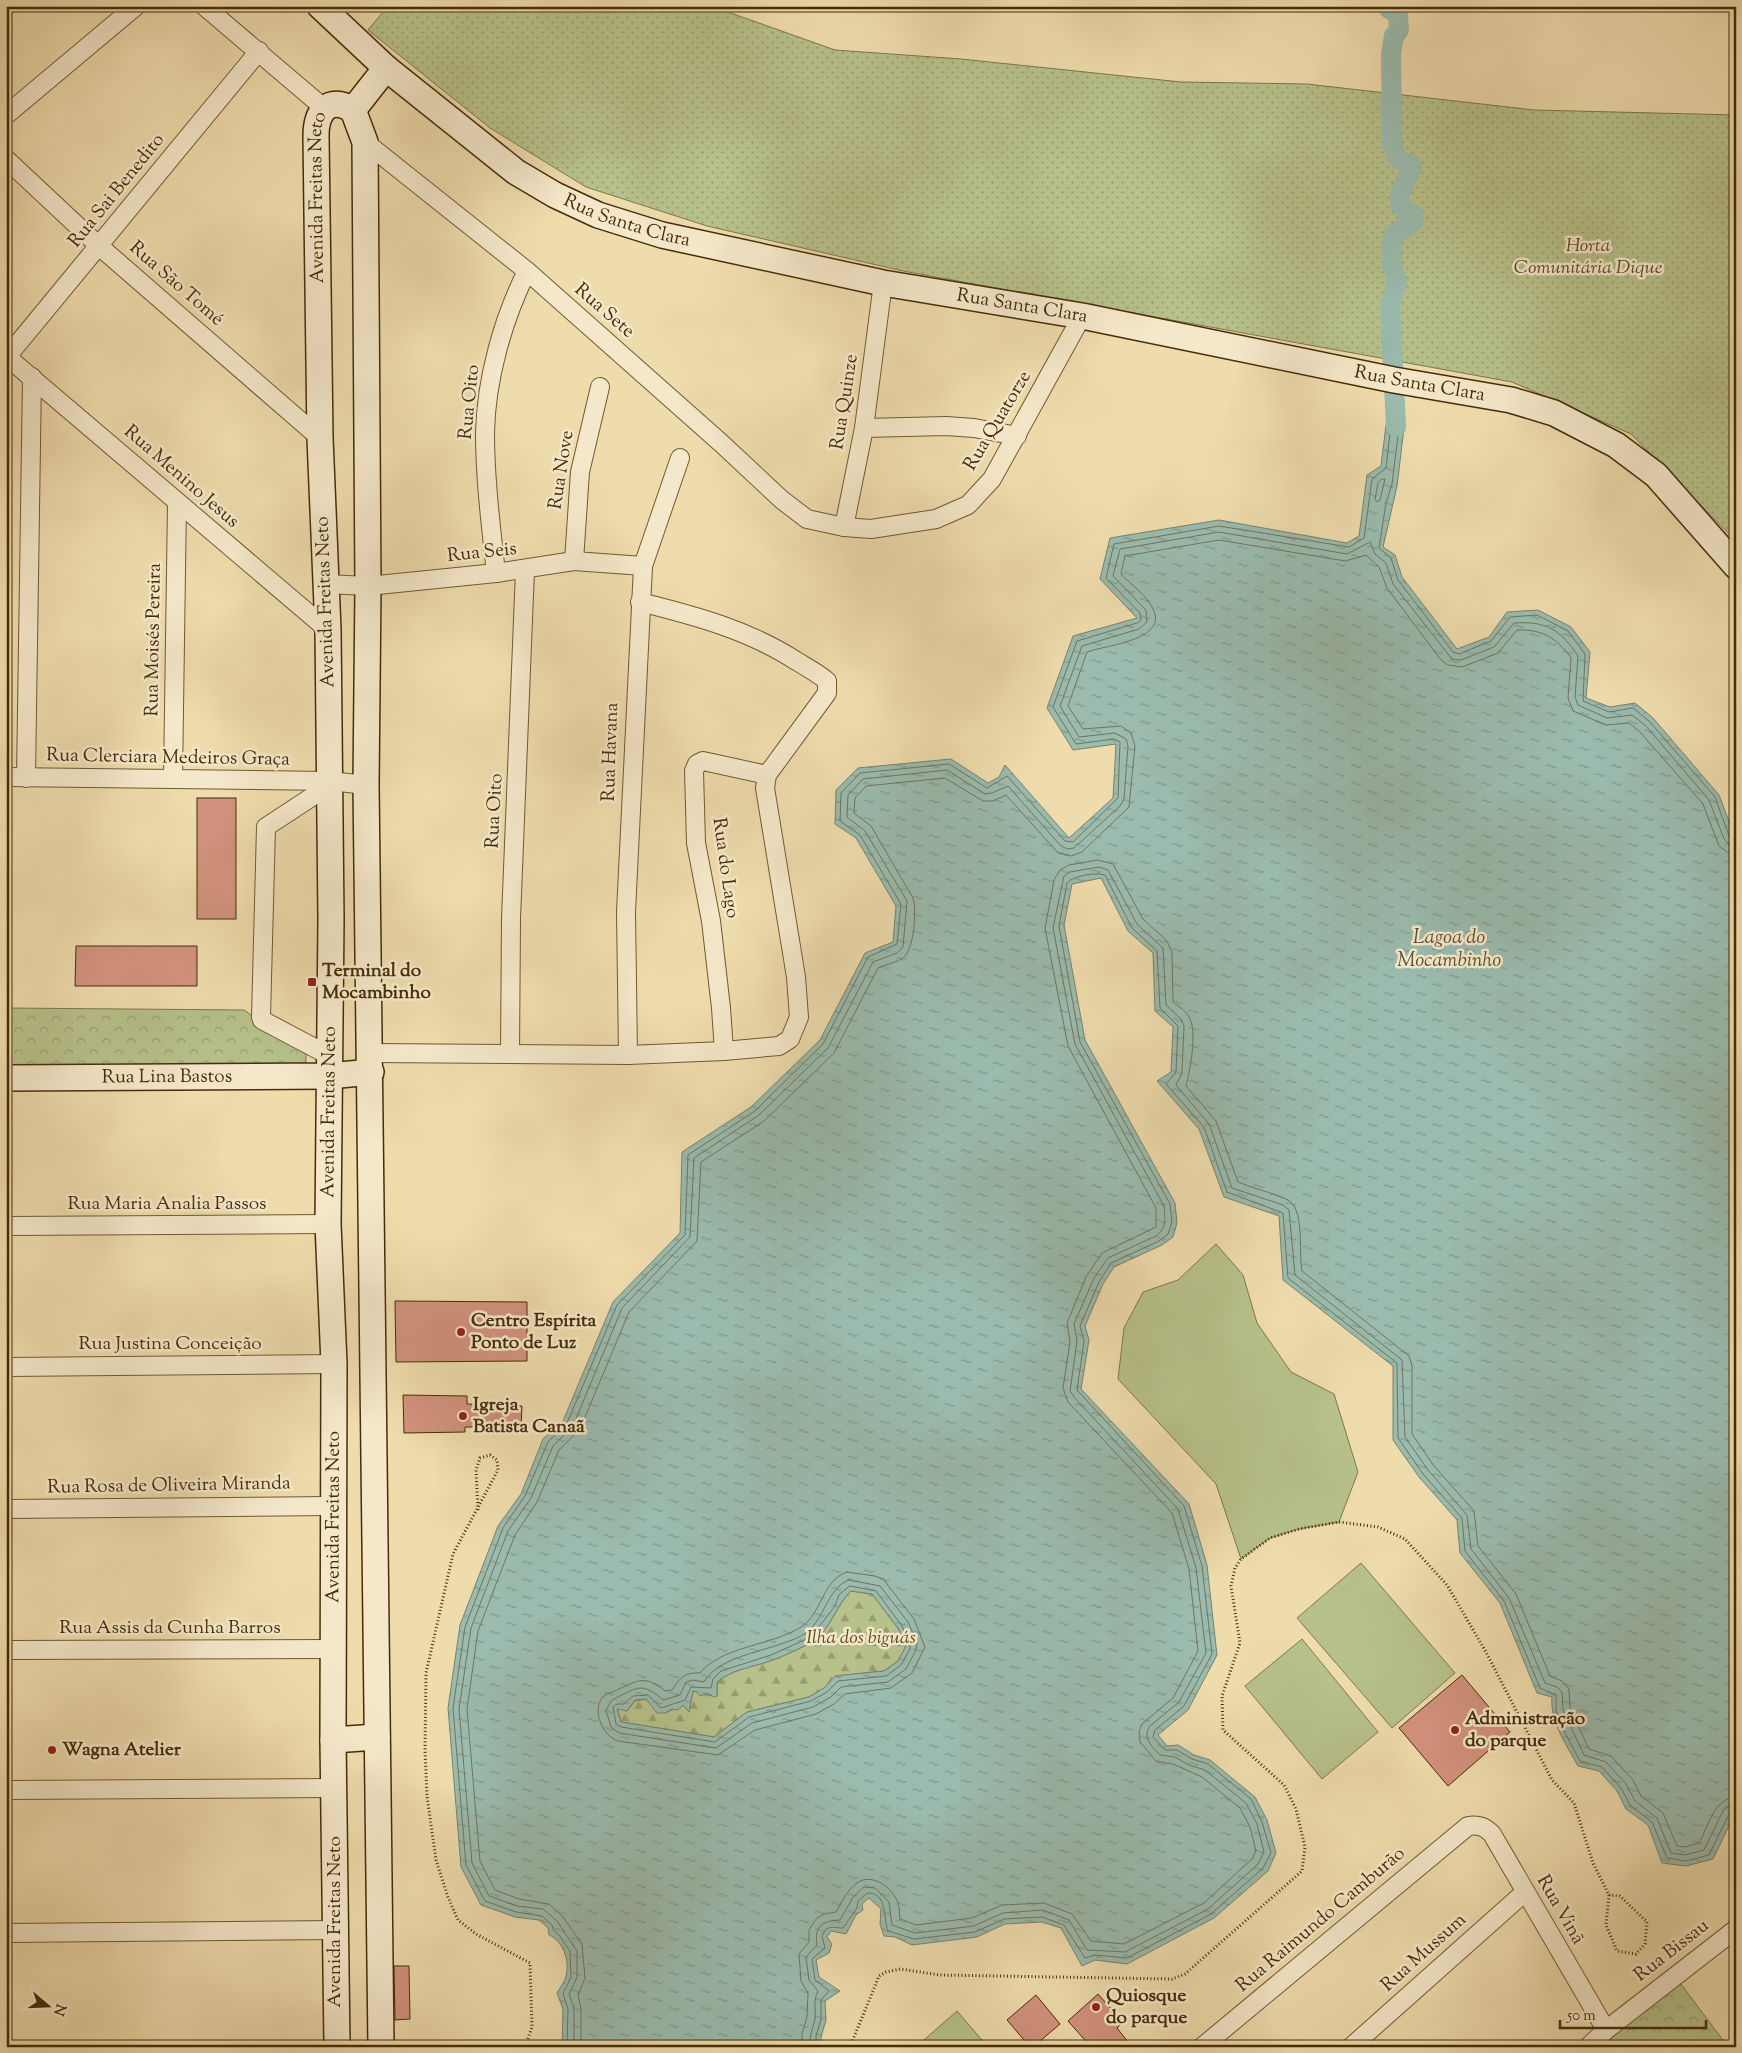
<svg xmlns="http://www.w3.org/2000/svg" width="1742" height="2053" font-family="'Sorts Mill Goudy',serif">
  <style>
    .grass { fill: #b7c18b; stroke: #7e774a }
    .forest { fill: url(#forest-firs); stroke: #7e774a }
    .park { fill: url(#park-crowns); stroke: #7e774a }
    .garden { fill: url(#garden-dots); stroke: #7e774a }
    .water { fill: url(#water-ripples); stroke: #78826c; fill-rule: evenodd }
    .lines { fill: none; stroke-linecap: round; stroke-linejoin: round }
    .shore { stroke: #70745c; stroke-width: 1 }
    .canal { stroke: #9abbae; stroke-width: 20 }
    .building { fill: #d3927e; stroke: #452d09 }
    .street-casing { stroke: #705932; stroke-width: 20 }
    .secondary-casing { stroke: #452d09; stroke-width: 28 }
    .path { stroke: #452d09; stroke-width: 3; stroke-dasharray: 1 2.5; stroke-linecap: butt }
    .street { stroke: #f5e8ca; stroke-width: 18 }
    .secondary { stroke: #f5e8ca; stroke-width: 25 }
    .poi-dot { fill: #8f2418; stroke: #f5e8ca; stroke-width: 2 }
    .labels { text-anchor: middle; dominant-baseline: central; stroke-width: 5; stroke-linejoin: round; paint-order: stroke }
    .street-label { font-size: 19px; fill: #452d09; stroke: #f5e8ca }
    .park-label { font-size: 19px; font-style: italic; fill: #5c4b23; stroke: #f5e8ca }
    .poi-label { font-size: 19px; font-weight: bold; fill: #452d09; stroke: #f5e8ca; text-anchor: start }
    .water-label { font-size: 20px; font-style: italic; fill: #5a5032; stroke: #f5e8ca }
  </style>
  <defs>
    <pattern id="forest-firs" width="22" height="20" patternUnits="userSpaceOnUse" patternTransform="scale(1.25)"><rect width="22" height="20" fill="#b7c18b"/><path d="M5 1l3.5 6h-7zM16 11l3.5 6h-7z" fill="#979d70"/></pattern>
    <pattern id="park-crowns" width="20" height="18" patternUnits="userSpaceOnUse" patternTransform="scale(1.25)"><rect width="20" height="18" fill="#b7c18b"/><path d="M2 6a3 3 0 1 1 6 0M12 15a3 3 0 1 1 6 0" fill="none" stroke="#979d70"/></pattern>
    <pattern id="garden-dots" width="8" height="8" patternUnits="userSpaceOnUse" patternTransform="scale(1.25)"><rect width="8" height="8" fill="#b7c18b"/><path d="M2 2h.1M6 6h.1" fill="none" stroke="#979d70" stroke-width="1.8" stroke-linecap="round"/></pattern>
    <pattern id="water-ripples" width="26" height="14" patternUnits="userSpaceOnUse" patternTransform="scale(1.25)"><rect width="26" height="14" fill="#9abbae"/><path d="M2 4q2-2 4 0t4 0M15 11q2-2 4 0t4 0" fill="none" stroke="#7f988c"/></pattern>
  </defs>
  <rect width="100%" height="100%" fill="#efdcad"/>
  <filter id="stains"><feTurbulence type="fractalNoise" baseFrequency=".004" numOctaves="4"/><feColorMatrix values="0 0 0 0 .2 0 0 0 0 .09 0 0 0 0 .02 0 0 0 .5 -.17"/></filter>
  <radialGradient id="worn" r=".72"><stop offset=".6" stop-color="#630" stop-opacity="0"/><stop offset="1" stop-color="#630" stop-opacity=".3"/></radialGradient>
  <g class="grass">
    <polygon points="1216,1244 1243,1275 1257,1323 1291,1372 1334,1394 1358,1472 1339,1522 1299,1529 1270,1538 1241,1559 1216,1484 1118,1379 1124,1328 1143,1292 1178,1280"/>
    <polygon points="1361,1563 1455,1673 1392,1728 1297,1618"/>
    <polygon points="1302,1639 1378,1732 1322,1779 1245,1686"/>
    <polygon points="957,2011 988,2047 916,2047"/>
  </g>
  <path class="forest" d="M851,1591L872,1594L898,1628L906,1646L898,1661L884,1671L836,1676L824,1688L809,1697L747,1712L714,1737L621,1722L617,1708L627,1711L635,1701L646,1699L665,1713L683,1705L689,1711L693,1691L717,1696V1682C730,1670 753,1667 770,1661C784,1656 799,1649 812,1642C829,1633 837,1603 851,1591Z"/>
  <g class="park">
    <polygon points="6,1008 244,1010 306,1054 306,1067 6,1065"/>
    <polygon points="1675,1976 1728,2047 1589,2047"/>
  </g>
  <polygon class="garden" points="388,6 711,6 835,50 961,59 1181,82 1307,84 1534,110 1736,115 1736,541 1631,434 1512,382 903,271 707,226 586,187 490,128 368,30"/>
  <path class="water" d="M1386,425L1404,428L1397,486L1383,547L1395,555L1402,577L1457,649L1489,637L1507,612L1538,610L1571,627L1590,652L1586,698L1610,707L1635,703L1653,718L1719,795L1736,840V1811L1713,1859L1686,1866L1662,1863L1648,1825L1626,1809L1617,1791L1599,1771L1578,1766C1566,1744 1550,1722 1552,1697L1537,1693L1500,1603L1460,1553L1457,1520L1419,1477L1393,1440V1366L1283,1280L1279,1216L1224,1197L1199,1129L1157,1081L1171,1072L1173,1027L1155,1011L1153,953L1128,931L1101,878L1072,884L1064,925L1085,1040L1175,1203L1177,1223L1173,1237L1162,1245L1114,1267L1103,1284L1085,1326L1089,1340L1081,1389L1189,1504L1207,1565L1217,1655L1188,1710L1158,1735L1167,1746L1178,1745L1194,1755L1210,1760L1255,1797L1267,1820L1276,1853L1268,1871L1214,1918L1127,1964L1095,1960L1082,1966L1061,1928L1042,1922L1005,1924L977,1937L912,1945L895,1937L884,1936L880,1924L881,1909L869,1898L862,1904L863,1910L856,1915L846,1934L831,1931L827,1937L832,1944L829,1953L816,1960L819,1977L840,1991L825,2001L826,2020L821,2037V2047H562L563,2009L557,1993C560,1988 565,1981 566,1976C570,1960 563,1941 549,1935L548,1928L539,1920L515,1917L481,1905L461,1867L448,1708L460,1625L498,1526L521,1494L543,1439L563,1421L613,1302L680,1233L682,1152L751,1107L820,1040L865,953L893,942L896,906L856,838L835,824L836,790L858,768L951,759L988,783L999,777L1005,765L1069,838L1113,798L1116,744L1073,750L1047,708L1073,636L1137,618L1100,579L1110,538L1219,520L1347,543L1359,536L1367,475L1381,466ZM851,1591L872,1594L898,1628L906,1646L898,1661L884,1671L835,1676L824,1688L809,1697L747,1712L714,1737L621,1722L617,1709L627,1711L635,1700L646,1699L657,1713H665L671,1709L678,1710L683,1705L689,1712L693,1691L697,1692L700,1696L707,1693L714,1697L717,1696V1682C730,1670 753,1667 770,1661C784,1656 799,1649 812,1642C829,1633 837,1603 851,1591Z"/>
  <g class="lines">
    <g class="shore">
      <polygon points="1382,479 1385,479 1380,500 1377,502 1375,499 1378,483"/>
      <path d="M847,1572L875,1576L883,1579L914,1619L925,1647L912,1673L891,1688L845,1694L834,1704L816,1714L755,1730L718,1755L618,1741C603,1736 592,1712 602,1698C607,1692 613,1693 619,1689C638,1680 646,1675 665,1691L672,1690C680,1678 684,1672 700,1673C722,1646 771,1646 801,1627C822,1614 822,1580 847,1572Z"/>
      <path d="M849,1580L880,1586L908,1622L917,1643L916,1650L906,1669L888,1682L841,1687L831,1697L813,1707L752,1723L716,1748L619,1733L611,1727L606,1710L612,1700C635,1689 641,1680 663,1700L680,1695L686,1682L693,1680L704,1682C720,1653 778,1651 806,1633C824,1620 828,1587 849,1580Z"/>
      <polygon points="850,1586 876,1591 902,1626 910,1644 910,1649 901,1665 886,1676 838,1681 827,1692 811,1701 749,1717 715,1742 621,1727 616,1724 613,1707 617,1704 624,1704 633,1696 648,1695 661,1708 685,1700 691,1687 711,1688 713,1679 721,1671 771,1655 811,1637 835,1606 839,1595"/>
      <polyline points="567,2047 568,2009 563,1994 571,1977 570,1951 559,1935 554,1931 552,1925 542,1916 516,1912 485,1901 466,1865 453,1708 465,1627 503,1528 525,1496 548,1442 567,1423 617,1305 685,1235 688,1155 755,1111 823,1044 868,957 897,944 901,904 860,835 840,821 841,793 860,773 949,764 987,788 1007,776 1065,841 1073,842 1118,798 1120,742 1114,739 1076,744 1053,707 1077,641 1137,623 1141,620 1140,613 1106,578 1114,544 1219,526 1349,547 1364,538 1372,479 1386,468 1390,433 1393,431 1398,435 1392,484 1386,503 1379,548 1391,558 1398,580 1453,652 1459,654 1491,641 1510,617 1537,615 1568,631 1585,654 1583,701 1609,712 1633,708 1650,722 1715,797 1729,836 1736,839"/>
      <path d="M574,2047V2008L569,1994L577,1977V1951L557,1921L543,1909L517,1906L489,1896L472,1863L459,1709L471,1628L508,1531L531,1498L553,1446L573,1426L622,1308L690,1237L694,1158L759,1115L828,1048L873,962L897,953L903,947L907,901L865,831L847,817L848,795L863,779L947,770L985,794L992,793L1008,786L1060,845L1067,849L1074,848L1120,806L1124,799L1128,746L1126,739L1115,733L1079,737L1060,706L1082,646L1139,629L1147,622L1146,610L1113,576L1120,549L1219,532L1347,554L1370,542L1375,554L1386,563L1393,584L1452,659L1461,660L1494,647L1514,623C1546,621 1560,629 1578,656L1575,697L1578,705L1607,718L1632,715L1646,726L1709,800L1724,839L1729,844L1736,846"/>
      <path d="M581,2047V2008L578,1995L585,1978L582,1944L563,1917L549,1904L519,1899L495,1890L480,1861L467,1709L478,1631L515,1535L537,1502L559,1450L580,1429L629,1312L697,1241L701,1162L764,1121L834,1053L878,968C886,964 896,963 903,958C914,950 917,910 913,898L871,826L854,813L855,798L866,786L945,778L983,801H993L1006,795L1058,853L1071,856L1082,852L1129,807L1135,746L1131,733L1121,726L1083,729L1068,706L1087,652C1106,645 1169,640 1153,609C1147,595 1131,585 1121,574L1125,556L1219,540L1345,561L1366,555L1379,567L1387,588L1441,660L1448,665L1462,667L1498,653L1517,630C1542,629 1557,638 1571,658L1568,698L1573,711L1606,725L1629,723L1640,732L1703,804L1719,846L1727,852L1736,853"/>
      <path d="M802,2047V2034L807,2017L808,1993L801,1981L799,1954L809,1942V1930L816,1919L824,1914L836,1912C842,1902 847,1890 857,1883C872,1872 893,1888 898,1903C900,1908 899,1914 900,1919L916,1925L972,1918L1002,1905L1044,1903L1072,1914L1091,1941L1124,1944L1204,1903L1252,1859L1256,1851L1250,1827L1240,1808L1202,1777L1173,1764L1156,1761L1140,1742L1139,1732L1142,1724L1173,1698L1198,1651L1189,1569L1172,1513L1068,1402L1063,1388L1070,1342L1067,1323L1086,1277L1102,1253L1156,1227V1208L1068,1046L1045,928L1054,880L1060,870L1069,865L1098,860L1113,864L1143,919L1167,941L1172,952L1173,1002C1179,1007 1187,1011 1190,1019C1197,1033 1190,1071 1186,1086L1216,1121L1238,1182C1254,1189 1271,1192 1286,1199C1306,1207 1298,1252 1302,1271L1409,1356L1412,1365V1434L1434,1466L1474,1511L1478,1546L1516,1594L1550,1676L1562,1681L1569,1689L1570,1708L1589,1749L1611,1756L1633,1780L1641,1796L1663,1813L1677,1846L1685,1847L1699,1843C1708,1827 1714,1798 1736,1797"/>
      <path d="M810,2047C809,2036 813,2029 815,2019C816,2008 813,2001 818,1991L809,1980L806,1957L817,1945C814,1925 823,1921 840,1920L853,1897L864,1887L875,1888L889,1902L892,1925L915,1933L974,1926L1003,1913L1043,1910L1069,1920L1087,1950L1125,1952L1208,1909L1258,1864L1264,1852L1257,1824L1246,1803L1205,1770L1189,1765L1175,1757L1160,1755C1152,1746 1142,1738 1150,1726L1179,1702L1206,1653L1196,1568L1178,1509L1074,1397L1070,1391L1077,1341L1074,1324L1094,1278L1108,1258L1156,1236C1167,1228 1165,1218 1164,1206L1075,1044L1053,928L1064,876L1070,872L1099,867L1108,870L1137,924L1163,948L1166,1005L1181,1019L1184,1026L1182,1073L1176,1085L1209,1124L1232,1188L1283,1205L1289,1210L1295,1275L1402,1360L1405,1437L1428,1470L1467,1515L1471,1549L1509,1598L1545,1683L1557,1687L1562,1692L1563,1710L1584,1755L1606,1762L1626,1784L1635,1801L1657,1818L1671,1853L1685,1855L1704,1850L1724,1809L1736,1804"/>
      <path d="M816,2047V2036L821,2019V2000L829,1991L815,1980L812,1959L825,1948L822,1936C827,1924 833,1928 843,1928L857,1908L858,1901L867,1893C888,1892 883,1919 888,1931L914,1939L975,1932L1004,1919L1042,1917L1064,1925L1085,1958L1095,1955L1127,1958L1211,1914L1263,1868L1271,1853L1262,1822L1251,1799L1208,1764L1192,1759L1177,1750H1165L1153,1737L1155,1730L1184,1706L1212,1654L1202,1566L1184,1506L1077,1390L1084,1341L1080,1326L1099,1282L1111,1263L1159,1241L1168,1234L1172,1222L1170,1204L1080,1042L1059,926L1067,883C1072,876 1096,872 1105,875L1132,928L1157,951L1160,1008L1178,1026L1176,1072L1166,1084L1204,1127L1227,1192L1283,1213L1288,1278L1397,1363L1398,1438L1423,1474L1462,1518L1465,1551L1504,1601L1540,1688L1556,1695V1710L1565,1733L1580,1761L1602,1767L1621,1788L1630,1805L1652,1822L1667,1858L1686,1861L1709,1855L1729,1814L1736,1810"/>
    </g>
    <polyline class="canal" points="1388,6 1389,9 1398,14 1399,30 1394,36 1391,54 1392,144 1398,159 1412,166 1399,196 1401,206 1413,215 1413,222 1394,234 1391,250 1392,265 1397,282 1390,306 1396,427"/>
  </g>
  <g class="building">
    <rect x="197" y="798" width="39" height="121"/>
    <polygon points="76,946 197,946 197,986 75,986"/>
    <polygon points="395,1301 527,1302 527,1361 396,1362"/>
    <polygon points="403,1395 467,1396 467,1404 522,1406 521,1427 465,1427 465,1432 404,1433"/>
    <polygon points="1462,1675 1510,1732 1448,1786 1399,1728"/>
    <polygon points="394,1966 409,1966 410,2019 395,2020"/>
    <polygon points="1098,1994 1123,2022 1117,2028 1132,2047 1091,2047 1068,2021"/>
    <polygon points="1036,1995 1060,2024 1033,2047 1030,2047 1007,2020"/>
  </g>
  <g class="lines">
    <g class="street-casing">
      <g id="street">
        <polyline points="204,6 324,108"/>
        <polyline points="6,115 136,6"/>
        <polyline points="365,142 527,271 721,443 782,500 807,519 844,527 871,529 936,519 968,505 992,479 1082,316"/>
        <polyline points="6,159 99,246 320,438"/>
        <polyline points="6,356 328,630"/>
        <polyline points="6,358 259,51"/>
        <polyline points="864,428 946,426 974,428 1017,436"/>
        <polyline points="844,527 864,428 883,283"/>
        <polyline points="574,561 580,472 600,387"/>
        <path d="M496,573C491,527 485,479 485,433C486,379 503,319 527,271"/>
        <polyline points="326,584 368,586 496,573 574,561 643,566"/>
        <polyline points="6,777 330,781 366,785"/>
        <polyline points="26,778 32,377"/>
        <polyline points="173,779 177,502"/>
        <polyline points="724,1051 721,1008 711,921 696,843 694,771 697,764 703,761 767,775"/>
        <path d="M370,1053L628,1055L724,1051L779,1046L790,1039L799,1017L796,977L765,788L767,775L827,693V681C819,674 808,668 798,662C749,630 696,616 640,602"/>
        <polyline points="510,1054 511,919 525,570"/>
        <polyline points="628,1055 626,912 643,566 680,458"/>
        <polyline points="330,1056 262,1020 261,1017 266,827 330,785"/>
        <polyline points="6,1226 328,1224"/>
        <polyline points="6,1367 334,1364"/>
        <polyline points="6,1509 332,1506"/>
        <polyline points="6,1650 334,1649"/>
        <polyline points="6,1790 334,1788"/>
        <polyline points="6,1933 336,1930"/>
        <path d="M1202,2047L1468,1826C1479,1824 1485,1827 1492,1834L1606,2030"/>
        <polyline points="1351,2047 1525,1892"/>
        <polyline points="1588,2047 1606,2030 1736,1929"/>
      </g>
    </g>
    <g class="secondary-casing">
      <g id="secondary">
        <path id="s1" d="M320,6L386,68L516,172L555,195L598,215L662,235L883,283L1082,316L1394,380L1511,400L1554,413L1616,445L1656,475L1736,566"/>
        <polyline points="353,110 386,68"/>
        <path id="s2" d="M6,1078L329,1076L371,1072"/>
        <polyline points="333,1740 377,1737"/>
        <path id="s3" d="M337,2047L333,1740L334,1364L328,1224L331,919L328,630L320,438L316,136C316,112 328,95 353,110L365,142L368,586L366,785L381,2047"/>
      </g>
    </g>
    <g class="path">
      <polyline points="478,1510 476,1470 480,1458 490,1455 497,1460 498,1470 453,1554 426,1673 425,1750 427,1796 436,1860 448,1897 458,1920 476,1934 530,1963 532,2027 525,2047"/>
      <polyline points="850,2047 879,1976 886,1972 900,1969 940,1975 1172,1979 1185,1974 1302,1871 1305,1847 1296,1809 1284,1785 1223,1730 1222,1696 1240,1643 1231,1586 1235,1568 1241,1559 1270,1538 1299,1529 1339,1522 1378,1527 1405,1539 1447,1585 1486,1652 1552,1780 1574,1803 1593,1863 1609,1895 1606,1925 1617,1951 1636,1954 1645,1944 1647,1922 1620,1896 1609,1895"/>
    </g>
    <use href="#street" class="street"/>
    <use href="#secondary" class="secondary"/>
  </g>
  <g class="poi-dot">
    <rect x="307" y="977" width="10" height="10" rx="2.5"/>
    <circle cx="461" cy="1332" r="5"/>
    <circle cx="463" cy="1416" r="5"/>
    <circle cx="1455" cy="1730" r="5"/>
    <circle cx="52" cy="1750" r="5"/>
    <circle cx="1096" cy="2007" r="5"/>
  </g>
  <g class="labels">
    <g class="street-label">
      <text transform="translate(117 191) rotate(-51)">Rua Sai Benedito</text>
      <text stroke="none"><textPath href="#s3" startOffset="1850">Avenida Freitas Neto</textPath></text>
      <text stroke="none"><textPath href="#s1" startOffset="379">Rua Santa Clara</textPath></text>
      <text transform="translate(176 284) rotate(41)">Rua São Tomé</text>
      <text stroke="none"><textPath href="#s1" startOffset="784">Rua Santa Clara</textPath></text>
      <text transform="translate(604 311) rotate(41)">Rua Sete</text>
      <text stroke="none"><textPath href="#s1" startOffset="1189">Rua Santa Clara</textPath></text>
      <text transform="translate(470 402) rotate(-84)">Rua Oito</text>
      <text transform="translate(845 402) rotate(-81)">Rua Quinze</text>
      <text transform="translate(998 421) rotate(-59)">Rua Quatorze</text>
      <text transform="translate(562 470) rotate(-81)">Rua Nove</text>
      <text transform="translate(181 477) rotate(41)">Rua Menino Jesus</text>
      <text transform="translate(482 553) rotate(-6)">Rua Seis</text>
      <text transform="translate(326 602) rotate(-92)">Avenida Freitas Neto</text>
      <text transform="translate(154 640) rotate(-89)">Rua Moisés Pereira</text>
      <text transform="translate(611 752) rotate(-88)">Rua Havana</text>
      <text transform="translate(168 758) rotate(1)">Rua Clerciara Medeiros Graça</text>
      <text transform="translate(495 811) rotate(-87)">Rua Oito</text>
      <text transform="translate(725 868) rotate(82)">Rua do Lago</text>
      <text stroke="none"><textPath href="#s2" startOffset="161">Rua Lina Bastos</textPath></text>
      <text stroke="none"><textPath href="#s3" startOffset="935">Avenida Freitas Neto</textPath></text>
      <text x="167" y="1204">Rua Maria Analia Passos</text>
      <text x="170" y="1344">Rua Justina Conceição</text>
      <text transform="translate(169 1486) rotate(-1)">Rua Rosa de Oliveira Miranda</text>
      <text stroke="none"><textPath href="#s3" startOffset="530">Avenida Freitas Neto</textPath></text>
      <text x="170" y="1628">Rua Assis da Cunha Barros</text>
      <text transform="translate(1560 1910) rotate(60)">Rua Vinã</text>
      <text transform="translate(1321 1920) rotate(-40)">Rua Raimundo Camburão</text>
      <text transform="translate(335 1922) rotate(-90)">Avenida Freitas Neto</text>
      <text transform="translate(1672 1951) rotate(-38)">Rua Bissau</text>
      <text transform="translate(1424 1953) rotate(-42)">Rua Mussum</text>
    </g>
    <g class="park-label">
      <text x="1588" y="246">Horta<tspan x="1588" dy="22">Comunitária Dique</tspan></text>
      <text x="861" y="1638">Ilha dos biguás</text>
    </g>
    <g class="poi-label">
      <text x="322" y="971">Terminal do<tspan x="322" dy="22">Mocambinho</tspan></text>
      <text x="471" y="1321">Centro Espírita<tspan x="471" dy="22">Ponto de Luz</tspan></text>
      <text x="473" y="1405">Igreja<tspan x="473" dy="22">Batista Canaã</tspan></text>
      <text x="1465" y="1719">Administração<tspan x="1465" dy="22">do parque</tspan></text>
      <text x="62" y="1750">Wagna Atelier</text>
      <text x="1106" y="1996">Quiosque<tspan x="1106" dy="22">do parque</tspan></text>
    </g>
    <g class="water-label">
      <text x="1449" y="938">Lagoa do<tspan x="1449" dy="23">Mocambinho</tspan></text>
    </g>
  </g>
  <rect width="1742" height="2053" fill="none" stroke="#efdcad" stroke-width="25"/>
  <rect x="8" y="8" width="1727" height="2038" fill="none" stroke="#452d09" stroke-width="2.5"/>
  <rect x="12" y="12" width="1717" height="2028" fill="none" stroke="#452d09"/>
  <g transform="translate(48 2006) rotate(109)" stroke="#f5e8ca" stroke-width="4" paint-order="stroke">
  <path d="M0-4L9 19L0 12L-9 19Z" fill="#452d09"/>
  <text y="-8" font-size="14" font-weight="bold" text-anchor="middle" fill="#452d09">N</text>
  </g>
  <path d="M1560 2020v8h146v-8" fill="none" stroke="#452d09" stroke-width="2.5"/>
  <text x="1567" y="2020" font-size="15" fill="#452d09" stroke="#f5e8ca" stroke-width="4" paint-order="stroke">50 m</text>
  <rect width="100%" height="100%" filter="url(#stains)"/>
  <rect width="100%" height="100%" fill="url(#worn)"/>
</svg>
